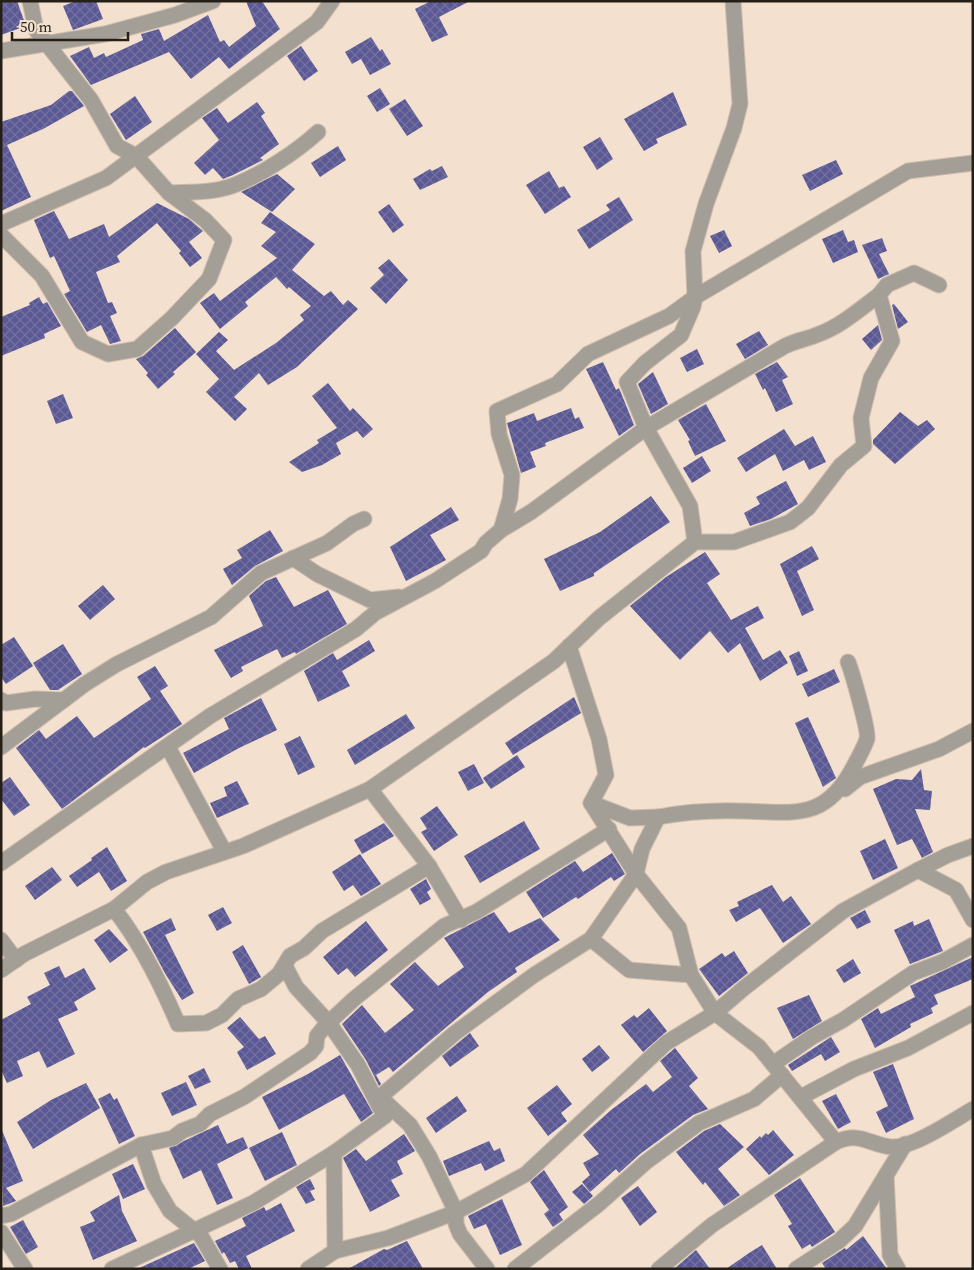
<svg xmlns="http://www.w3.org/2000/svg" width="974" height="1270" font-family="'Source Serif 4',serif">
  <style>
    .building { fill: url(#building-cross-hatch) }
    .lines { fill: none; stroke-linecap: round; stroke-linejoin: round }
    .minor-casing { stroke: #cebdad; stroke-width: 17 }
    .minor { stroke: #a49f96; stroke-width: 15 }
  </style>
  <defs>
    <pattern id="building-cross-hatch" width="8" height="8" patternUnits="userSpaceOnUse" patternTransform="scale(1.25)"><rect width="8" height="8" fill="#5a5895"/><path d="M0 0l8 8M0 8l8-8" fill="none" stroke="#73719e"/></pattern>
  </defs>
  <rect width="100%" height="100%" fill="#f3e0ce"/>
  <g class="building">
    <polygon points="1,1 17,1 26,26 1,35"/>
    <polygon points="76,1 96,1 103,19 73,30 63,6"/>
    <polygon points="246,1 262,1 280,29 229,69 219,57 191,79 169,52 91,85 70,56 89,47 94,58 104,53 106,57 143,40 141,34 159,29 164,41 208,15 220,42 224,40 229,47 256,26"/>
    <polygon points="431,1 470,1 439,17 448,35 432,42 415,9"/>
    <polygon points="371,37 380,51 382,49 391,64 370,75 361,59 352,64 345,52"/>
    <polygon points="301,46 318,71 304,81 287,56"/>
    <polygon points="380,88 390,104 377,112 367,96"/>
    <polygon points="69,91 72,91 84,106 43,129 7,145 31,197 1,211 1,122 51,105"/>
    <polygon points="673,92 687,125 656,139 658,143 644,151 624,119"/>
    <polygon points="135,96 152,122 126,140 110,114"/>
    <polygon points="405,99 423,126 407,136 389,109"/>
    <polygon points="257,102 265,113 261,116 279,144 260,158 263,160 233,175 223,179 213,168 205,175 194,163 219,140 202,118 217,108 228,123"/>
    <polygon points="600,137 613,159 597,170 583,147"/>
    <polygon points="338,146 346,160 320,177 311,163"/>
    <polygon points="836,160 843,174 810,191 802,175"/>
    <polygon points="442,166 448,177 420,190 413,179 430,169 432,171"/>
    <polygon points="549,171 559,188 564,186 571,197 545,214 526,185"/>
    <polygon points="277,174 295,189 272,212 241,192"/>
    <polygon points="619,197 633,220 589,249 577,230 610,210 606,205"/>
    <polygon points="157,203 189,219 203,231 189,242 202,258 190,267 179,253 181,251 157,223 117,256 120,262 96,272 108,303 112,302 117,313 110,316 121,341 110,344 101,325 87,332 64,294 70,291 54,256 50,258 34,220 54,211 69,239 104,224 109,237"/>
    <polygon points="389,204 404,225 393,233 378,212"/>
    <polygon points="270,212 315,244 292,270 324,296 331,291 343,305 348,300 358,309 297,367 268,385 259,373 234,397 247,409 235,421 206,392 219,379 196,354 219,332 228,340 216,351 234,370 276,343 304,320 300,315 311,306 289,287 287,289 276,277 245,302 248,306 220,329 200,303 214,293 220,301 277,258 261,246 276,232 261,223"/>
    <polygon points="724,230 732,246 719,253 710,236"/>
    <polygon points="843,230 848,242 854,240 858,252 833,263 822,239"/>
    <polygon points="882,238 887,251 879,254 889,274 878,279 862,245"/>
    <polygon points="389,259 408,280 386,304 370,288 384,275 378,268"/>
    <polygon points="39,297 43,304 47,302 61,326 44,334 45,338 1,356 1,317 30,305 29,303"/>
    <polygon points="894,304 908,322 898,329 892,305"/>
    <polygon points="878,325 882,340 871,350 862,339"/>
    <polygon points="175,328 196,352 173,372 175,374 158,389 146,375 148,373 136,359 143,356"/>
    <polygon points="759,331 768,345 745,359 736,344"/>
    <polygon points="697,349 704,364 687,372 680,358"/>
    <polygon points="603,362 616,390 619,388 634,425 619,436 586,369"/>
    <polygon points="777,362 788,377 782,380 793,404 776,412 765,388 763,390 755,374"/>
    <polygon points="653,372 668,404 651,414 638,384"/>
    <polygon points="328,383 350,411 353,408 373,429 363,438 357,431 336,443 341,454 322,465 302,472 289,462 319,443 317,440 337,428 312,396"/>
    <polygon points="63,394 73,418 56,424 47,401"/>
    <polygon points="706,404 726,441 695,456 688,441 690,440 678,420"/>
    <polygon points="571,408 575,419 579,417 584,428 545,443 546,446 530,452 536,467 521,473 507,423 534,413 537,421"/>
    <polygon points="900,412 918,426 927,420 935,429 895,464 873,444 873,440"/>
    <polygon points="784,429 795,446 813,436 826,462 809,470 804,460 783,471 775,454 746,472 737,458"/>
    <polygon points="702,456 711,471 692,483 683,468"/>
    <polygon points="786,481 798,504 771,519 750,526 744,513 760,504 756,497"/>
    <polygon points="651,496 670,522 594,573 594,576 560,591 544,559 600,532"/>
    <polygon points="451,507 459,520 430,535 446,560 406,581 390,547"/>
    <polygon points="270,530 283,551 255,566 232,585 223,569 242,558 237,550"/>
    <polygon points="812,546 819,559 797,571 814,610 802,616 780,564"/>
    <polygon points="705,552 720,574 707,583 731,620 758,606 764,618 745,628 763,660 780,650 788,663 760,681 740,643 728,653 710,631 680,660 630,606 666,577"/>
    <polygon points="276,577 294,607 328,590 347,624 296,654 295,652 282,658 277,649 241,667 243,671 231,678 214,650 263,626 249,596 266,581"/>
    <polygon points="103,585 115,599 90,620 78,606"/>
    <polygon points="14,637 33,666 6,684 1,677 1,645"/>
    <polygon points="369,640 375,651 342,671 350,686 318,702 304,671 333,653 337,660"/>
    <polygon points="63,644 82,674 58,690 50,690 33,663"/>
    <polygon points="799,651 808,671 797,676 789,656"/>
    <polygon points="155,666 168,686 160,691 182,724 145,748 144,747 62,809 16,748 39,730 46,739 77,716 94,738 151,699 137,677"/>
    <polygon points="834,669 840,682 808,697 802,684"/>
    <polygon points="574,697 581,713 513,755 505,743"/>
    <polygon points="261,698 277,730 239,748 194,773 183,753 229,729 224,718"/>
    <polygon points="406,714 415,728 355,765 347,750"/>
    <polygon points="808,717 836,778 823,787 795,723"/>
    <polygon points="300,736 315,767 298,775 284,744"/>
    <polygon points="517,755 525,767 491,789 483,778"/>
    <polygon points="474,764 484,783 468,791 458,772"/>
    <polygon points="921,769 924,790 932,791 930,810 915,809 933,852 922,858 912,839 897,845 873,789 896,779 912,780"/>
    <polygon points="10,777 30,805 14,816 1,799 1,783"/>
    <polygon points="237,781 249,804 217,818 210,803 227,796 224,787"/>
    <polygon points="437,806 458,835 434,851 421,832 427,829 420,818"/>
    <polygon points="524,821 540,849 480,883 464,856"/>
    <polygon points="384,823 394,836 362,854 354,840"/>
    <polygon points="885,839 898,868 873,880 860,851"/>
    <polygon points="107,847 127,881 111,891 99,872 77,887 69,876 92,860 91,858"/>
    <polygon points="612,853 625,874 614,881 611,877 578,899 576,897 543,918 526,892 575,861 583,872"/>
    <polygon points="360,854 381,884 361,896 353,885 344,891 332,872"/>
    <polygon points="52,867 62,880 35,900 25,886"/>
    <polygon points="426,879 431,889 427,892 431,899 420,905 410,889"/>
    <polygon points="772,885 783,902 791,896 811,924 783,943 760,908 736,922 729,910 739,906 737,902"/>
    <polygon points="223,907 232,923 217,931 208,915"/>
    <polygon points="865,910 871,922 857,929 850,918"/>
    <polygon points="494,912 509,933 540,918 560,940 515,968 517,972 488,992 393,1072 389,1067 376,1075 381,1084 379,1086 366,1060 342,1024 362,1005 385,1033 414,1010 390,984 415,962 438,986 464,967 444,938"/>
    <polygon points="171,918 176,930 165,935 194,993 182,1000 166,975 143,932"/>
    <polygon points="929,919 943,951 910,964 894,930 913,921 914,926"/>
    <polygon points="366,921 388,950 355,977 347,968 338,975 323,957"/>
    <polygon points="109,929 128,950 110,963 94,940"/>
    <polygon points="243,945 261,977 249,984 232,952"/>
    <polygon points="734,951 748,973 719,996 699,969 722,953 725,957"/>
    <polygon points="973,957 973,979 934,995 938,1004 931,1008 933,1013 910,1024 911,1027 875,1048 861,1019 878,1008 881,1014 915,997 910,986"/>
    <polygon points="853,959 861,973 844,983 836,970"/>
    <polygon points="59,966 65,978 84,968 96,989 74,1002 78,1010 58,1019 75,1054 47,1068 39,1051 17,1061 23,1076 7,1083 1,1070 1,1020 31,1004 27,997 50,985 44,973"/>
    <polygon points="809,995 822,1021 793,1039 777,1008"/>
    <polygon points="649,1008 667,1031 643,1052 621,1025 634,1015 637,1018"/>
    <polygon points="240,1017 259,1039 265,1036 276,1054 247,1070 237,1052 244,1047 227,1028"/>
    <polygon points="470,1033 479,1046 450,1067 442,1056"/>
    <polygon points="831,1037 840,1052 825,1061 821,1054 792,1071 788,1065"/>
    <polygon points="599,1045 610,1058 592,1072 582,1059"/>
    <polygon points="675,1048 698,1078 689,1086 708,1109 693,1115 640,1154 619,1173 616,1169 590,1192 582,1182 590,1175 583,1163 599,1154 583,1135 611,1110 646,1084 653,1092 672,1077 660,1061"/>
    <polygon points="340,1055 373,1113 361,1122 344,1094 279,1130 262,1097 308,1074"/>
    <polygon points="893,1064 914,1119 886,1133 876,1112 888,1106 873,1072"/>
    <polygon points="204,1068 211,1082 195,1089 188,1076"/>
    <polygon points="186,1082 197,1105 172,1116 161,1093"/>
    <polygon points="86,1083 100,1108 33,1149 17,1122 51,1100"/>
    <polygon points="557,1085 572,1104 561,1113 567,1121 548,1136 527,1108"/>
    <polygon points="110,1093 114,1100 117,1098 135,1136 119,1144 98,1099"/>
    <polygon points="836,1094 851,1122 838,1129 822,1101"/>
    <polygon points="457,1096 467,1111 436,1133 426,1118"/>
    <polygon points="720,1124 744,1147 718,1169 740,1195 724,1206 705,1182 703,1185 676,1152 704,1131"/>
    <polygon points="218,1125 227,1144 243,1137 248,1148 217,1164 233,1198 217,1205 201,1170 183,1179 169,1148"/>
    <polygon points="1,1128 23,1181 6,1188 16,1201 3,1206"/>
    <polygon points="773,1130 794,1155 769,1175 746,1149 760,1136 761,1138 766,1133 768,1135"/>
    <polygon points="282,1132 297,1165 265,1181 249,1148"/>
    <polygon points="404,1134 415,1151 397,1161 403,1174 391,1180 400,1196 370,1212 343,1158 356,1149 366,1161"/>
    <polygon points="489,1141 494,1151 500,1148 505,1161 485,1171 481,1163 449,1176 443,1161"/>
    <polygon points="133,1164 145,1189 123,1199 112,1174"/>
    <polygon points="544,1170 568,1207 559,1214 563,1220 553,1227 544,1214 549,1210 530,1182"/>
    <polygon points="800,1178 835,1232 812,1247 810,1244 802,1249 788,1226 792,1224 774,1195"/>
    <polygon points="310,1179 315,1189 310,1191 315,1200 306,1204 296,1187"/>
    <polygon points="582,1184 593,1196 584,1204 572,1192"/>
    <polygon points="638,1186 657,1212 640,1226 621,1198"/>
    <polygon points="119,1195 122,1211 137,1241 93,1260 80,1227 95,1221 90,1212"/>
    <polygon points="502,1199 522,1245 500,1255 486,1224 474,1229 468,1216"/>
    <polygon points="281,1203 295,1231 246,1256 252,1269 239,1269 235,1261 230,1263 224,1252 222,1254 215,1241 246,1226 242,1218 264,1207 266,1211"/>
    <polygon points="23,1220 38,1247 26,1254 10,1227"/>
    <polygon points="863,1236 887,1269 826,1269 822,1263 845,1248 846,1250"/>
    <polygon points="407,1241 423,1269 348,1269 384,1249 387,1250"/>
    <polygon points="194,1243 205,1261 188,1269 137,1269"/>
    <polygon points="762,1245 777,1269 726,1269 749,1253"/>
    <polygon points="696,1250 710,1269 674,1269"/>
  </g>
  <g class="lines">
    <g class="minor-casing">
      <g id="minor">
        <path d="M30,1L36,30L91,100L117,146L136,156L169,193C191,192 217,193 237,184C264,173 296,152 318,132"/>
        <polyline points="1,51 105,34 175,15 213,1"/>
        <polyline points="1,224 106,178 317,22 332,1"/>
        <polyline points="1,235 42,276 82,342 108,354 137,349 172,318 209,279 224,240 205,220 169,193"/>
        <polyline points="501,530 510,499 512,475 499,434 497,411 557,384 588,354 669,316 695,297 908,171 973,163"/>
        <polyline points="695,542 690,506 646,428 627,382 645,363 681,335 693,307 695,297 693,251 706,204 734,128 740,104 733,1"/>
        <polyline points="293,558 317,574 370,600 399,597"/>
        <polyline points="1,700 6,703 35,699 64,700"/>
        <polyline points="1,747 85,684 117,664 211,617 261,573 327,543 353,524 364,519"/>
        <polyline points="168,747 224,851"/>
        <polyline points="370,789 429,866 461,920"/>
        <polyline points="845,789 860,777 939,749 973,731"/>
        <polyline points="591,803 630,818 658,817 642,849 636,874 679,928 691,975"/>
        <path d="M658,817C685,812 713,810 741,811C794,812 825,822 854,766C858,758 864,748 867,739C869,731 852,672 848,662"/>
        <path d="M1,863L210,716L356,629L375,613L435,581L481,551L486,543L501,530L531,512L646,428L785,346C797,340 808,339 819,334C841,326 860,309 879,295"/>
        <polyline points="918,870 956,890 973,920"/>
        <path d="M114,909C141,943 161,984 178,1024L206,1023L222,1015L238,999L261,989L279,974L290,956L304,948L322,931L429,866"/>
        <polyline points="591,939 629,970 691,975 715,1013 759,1047 836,1142"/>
        <polyline points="1,940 16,960"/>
        <polyline points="285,966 296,987 329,1023 358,1065 380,1108"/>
        <polyline points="1,970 24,954 114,909 147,882 166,872 243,846 370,789 554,661 599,618 695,542 734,542 790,522 808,508 841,465 864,446 861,418 871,378 892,341 879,295 887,285 914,273 939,285"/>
        <polyline points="773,1064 812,1037 843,1020 913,973 942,962 973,945"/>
        <polyline points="801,1097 854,1069 908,1048 973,1013"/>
        <polyline points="141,1145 154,1184 170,1211 201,1236 220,1269"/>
        <polyline points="886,1175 890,1255 898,1269"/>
        <polyline points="1,1216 11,1214 141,1145 173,1138 182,1131 200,1124 210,1114 244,1097 310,1053 316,1046 317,1036 325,1026 354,999 444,926 476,912 609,829"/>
        <polyline points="1,1232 25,1269"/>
        <polyline points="335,1251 334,1153 385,1116 389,1110 382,1100"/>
        <polyline points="112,1269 253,1203 334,1153"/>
        <polyline points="308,1269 335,1251 388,1238 456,1212 526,1174 666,1043 715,1013 744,988 843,911 918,870 948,855 973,846"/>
        <polyline points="487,1269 460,1234 456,1224 456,1212 429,1156 410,1125 380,1097 455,1033 534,975 591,939 636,874 591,803 606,775 599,739 569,646"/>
        <polyline points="515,1269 600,1203 646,1162 699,1123 754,1099 782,1075"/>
        <path d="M659,1269L712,1225L836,1142C861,1131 869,1145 892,1147C913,1148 954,1120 973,1109"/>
        <polyline points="796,1269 839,1241 855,1226 905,1144"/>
      </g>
    </g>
    <use href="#minor" class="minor"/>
  </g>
  <rect width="974" height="1270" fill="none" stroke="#251f18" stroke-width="5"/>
  <path d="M12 32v8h116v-8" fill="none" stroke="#251f18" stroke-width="2.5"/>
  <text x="20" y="32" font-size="15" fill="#251f18" stroke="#f3e0ce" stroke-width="4" paint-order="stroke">50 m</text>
</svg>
